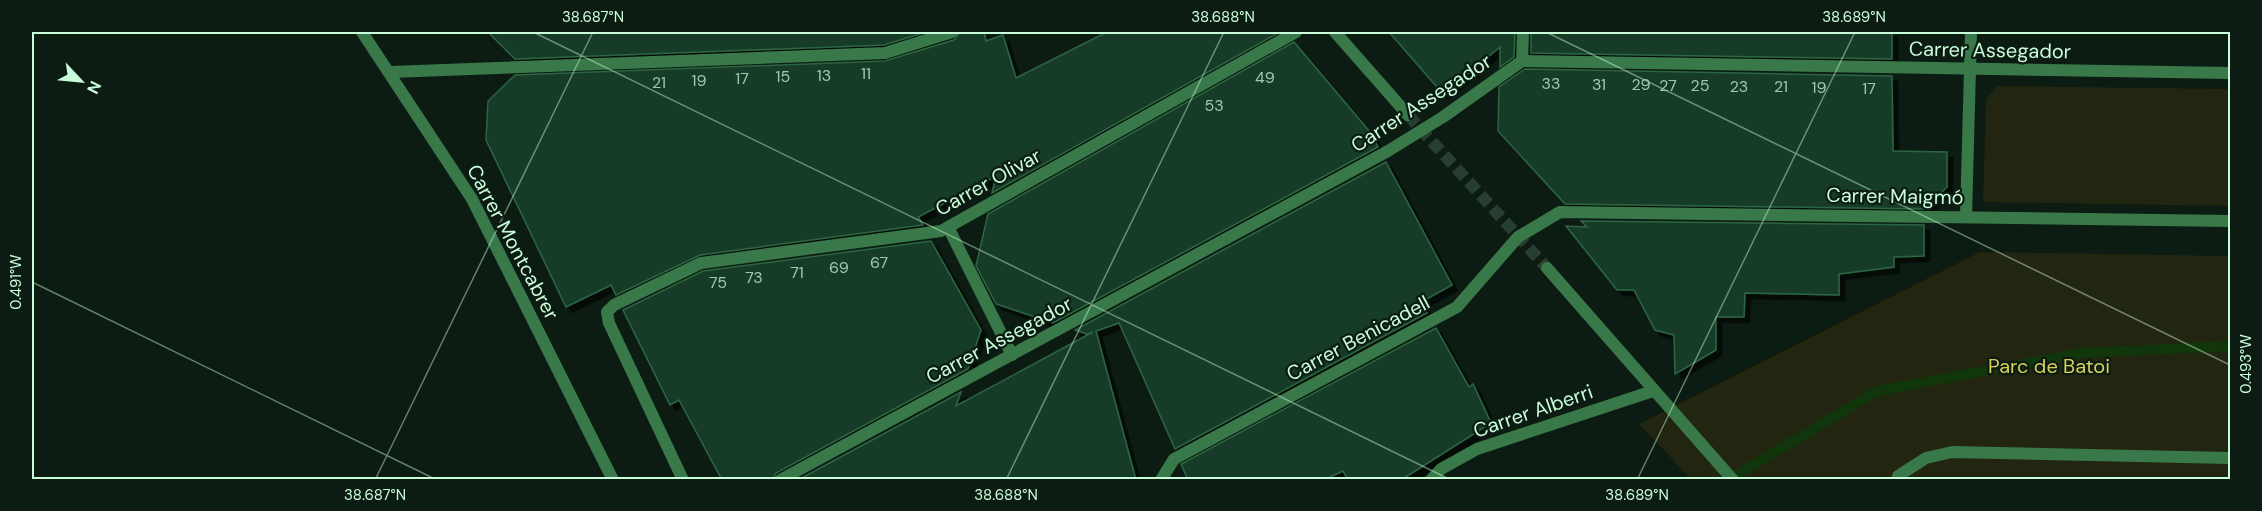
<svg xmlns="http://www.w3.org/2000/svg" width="2262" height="511" font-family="'DM Sans',sans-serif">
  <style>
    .green { fill: #222510 }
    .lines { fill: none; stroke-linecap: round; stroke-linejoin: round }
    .stream { stroke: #12360b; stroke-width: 10 }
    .building { fill: #193b27; stroke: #2c6643; stroke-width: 1.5; filter: url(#shadow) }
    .street-tunnel { stroke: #283e30; stroke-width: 12; stroke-dasharray: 12 6; stroke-linecap: butt }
    .street { stroke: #397848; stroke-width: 12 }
    .ticks { fill: none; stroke: #c9fcd9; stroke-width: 1.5; stroke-opacity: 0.45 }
    .labels { text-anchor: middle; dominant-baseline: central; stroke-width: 4.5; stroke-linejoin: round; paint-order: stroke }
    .number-label { font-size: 16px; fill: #9dccac }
    .street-label { font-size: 20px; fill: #c9fcd9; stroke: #0c1c12 }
    .park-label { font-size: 20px; fill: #d7d05b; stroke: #0c1c12 }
    .neatline { fill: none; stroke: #c9fcd9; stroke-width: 2 }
    .ticks-label { font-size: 15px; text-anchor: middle; fill: #c9fcd9 }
  </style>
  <defs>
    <filter id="shadow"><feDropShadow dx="5.5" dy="5.5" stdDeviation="0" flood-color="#0009"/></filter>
  </defs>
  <rect width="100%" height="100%" fill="#0c1c12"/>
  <g class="green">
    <polygon points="1998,86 2230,89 2230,206 1983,202 1986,99"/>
    <polygon points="1980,252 2230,256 2230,479 1691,479 1639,424"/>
  </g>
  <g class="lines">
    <polyline class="stream" points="1728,480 1877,391 2081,353 2230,346"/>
  </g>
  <g class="building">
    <polygon points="488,32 926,32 884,45 515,59"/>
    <polygon points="960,32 984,32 986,41 1003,35 1016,78 1107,32 1280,32 992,193 996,176 918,217 923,225 700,255 616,295 611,285 566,307 486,140 488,101 515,75 885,61 954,40"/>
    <polygon points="1389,32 1515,32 1514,57 1500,67 1500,47 1443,94"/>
    <polygon points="1531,32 1892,32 1892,59 1531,53"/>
    <polygon points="1294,42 1370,132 1378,147 1053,323 996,304 976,266 988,214"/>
    <polygon points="1525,69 1892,76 1893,151 1947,152 1947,187 1926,209 1565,204 1498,131 1499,87"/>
    <polygon points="1386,162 1452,285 1421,302 1427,313 1175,449 1119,323 1096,331 1136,480 798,480 961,392 956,406 1093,332 1087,334 1075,330"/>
    <polygon points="1581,221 1924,225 1924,256 1894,257 1894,267 1839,274 1839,295 1745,293 1744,317 1716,317 1716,350 1675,374 1674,335 1655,330 1634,290 1617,290 1566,226 1587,227"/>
    <polygon points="931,241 981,330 968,369 776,473 772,480 722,480 679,400 670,405 623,310 703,271"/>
    <polygon points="1436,328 1469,387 1473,384 1491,423 1401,480 1348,480 1343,471 1323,480 1188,480 1181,464"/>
  </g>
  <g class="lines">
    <polyline class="street-tunnel" points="1408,115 1547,268"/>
    <g class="street">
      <polyline points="362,32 472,199 613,480"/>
      <polyline points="1335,32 1408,115"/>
      <polyline points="1522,61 1523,32"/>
      <polyline points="391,72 885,53 952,32"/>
      <polyline points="1966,216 1971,32"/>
      <polyline points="948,227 1012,355"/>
      <polyline points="1547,268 1733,480"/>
      <polyline points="1898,476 1926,458 1952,452 2230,458"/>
      <polyline points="683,480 609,323 607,312 614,305 701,263 941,231 1296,32"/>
      <polyline points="780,480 1388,151 1443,117 1522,61 2230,73"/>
      <polyline points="1161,480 1174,459 1457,307 1518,237 1560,212 2230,221"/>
      <polyline points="1431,480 1441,469 1477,449 1653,391"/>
    </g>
  </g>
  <path class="ticks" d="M533,32L1451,480M1546,32L2230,365M32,282L437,480M375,480L593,32M1006,480L1224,32M1637,480L1855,32"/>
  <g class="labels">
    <g class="number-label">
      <text x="866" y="73">11</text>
      <text x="824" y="75">13</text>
      <text x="783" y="76">15</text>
      <text x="1265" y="77">49</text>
      <text x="742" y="78">17</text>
      <text x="699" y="80">19</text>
      <text x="659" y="82">21</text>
      <text x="1551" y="83">33</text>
      <text x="1599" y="84">31</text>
      <text x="1641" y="84">29</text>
      <text x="1668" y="85">27</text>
      <text x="1700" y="85">25</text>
      <text x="1739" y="86">23</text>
      <text x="1781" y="86">21</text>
      <text x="1819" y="87">19</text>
      <text x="1869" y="88">17</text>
      <text x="1214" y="105">53</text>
      <text x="879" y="262">67</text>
      <text x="839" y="267">69</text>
      <text x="797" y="272">71</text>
      <text x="754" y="277">73</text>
      <text x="718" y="282">75</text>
    </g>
    <g class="street-label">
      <text transform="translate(1990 50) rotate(1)">Carrer Assegador</text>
      <text transform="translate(1421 103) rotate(-33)">Carrer Assegador</text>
      <text transform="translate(988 182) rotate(-29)">Carrer Olivar</text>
      <text transform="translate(1895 196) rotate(1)">Carrer Maigmó</text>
      <text transform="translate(513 242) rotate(62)">Carrer Montcabrer</text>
      <text transform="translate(1358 338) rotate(-28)">Carrer Benicadell</text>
      <text transform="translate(999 340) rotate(-28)">Carrer Assegador</text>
      <text transform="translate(1533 411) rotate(-19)">Carrer Alberri</text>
    </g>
    <g class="park-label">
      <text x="2049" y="366">Parc de Batoi</text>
    </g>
  </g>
  <rect width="2262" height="511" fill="none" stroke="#0c1c12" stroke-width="66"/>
  <g transform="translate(81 81) rotate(116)" stroke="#0c1c12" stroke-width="4.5" paint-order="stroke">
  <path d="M0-4.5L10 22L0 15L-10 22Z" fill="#c9fcd9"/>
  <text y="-9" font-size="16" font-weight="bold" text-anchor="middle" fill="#c9fcd9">N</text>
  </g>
  <rect x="33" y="33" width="2196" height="445" class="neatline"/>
  <g class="ticks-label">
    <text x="593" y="22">38.687°N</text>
    <text x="1223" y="22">38.688°N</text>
    <text x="1854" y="22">38.689°N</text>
    <text transform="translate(16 282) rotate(-90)" y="5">0.491°W</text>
    <text transform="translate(2246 364) rotate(-90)" y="5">0.493°W</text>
    <text x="375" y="500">38.687°N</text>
    <text x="1006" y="500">38.688°N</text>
    <text x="1637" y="500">38.689°N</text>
  </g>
</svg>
